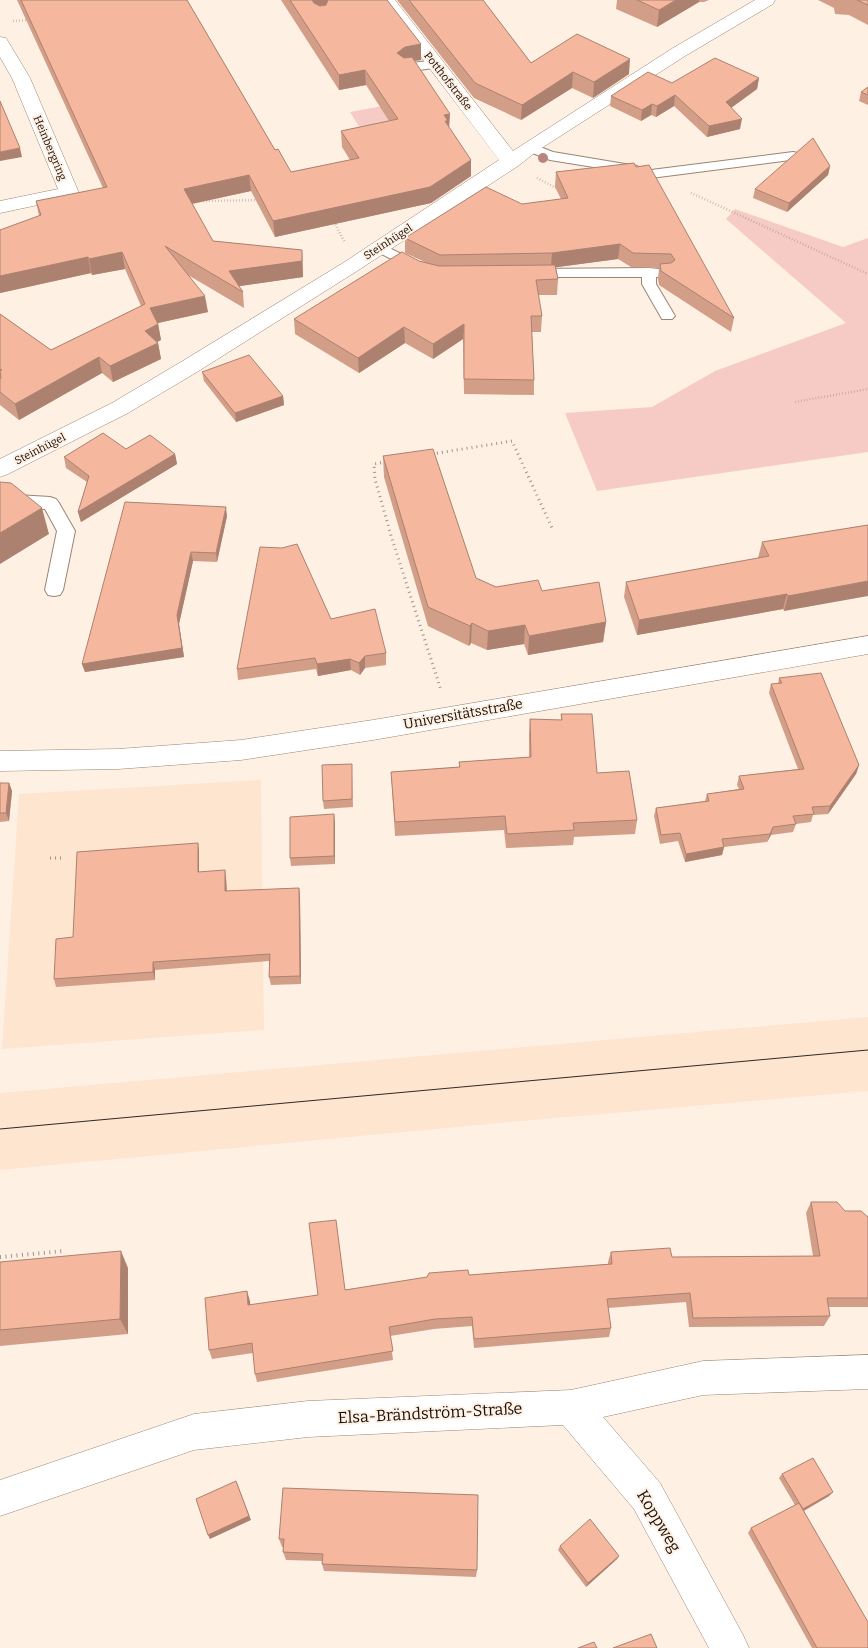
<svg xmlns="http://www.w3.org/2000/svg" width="868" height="1648" font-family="Bitter,serif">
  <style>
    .built { fill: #fee5d0 }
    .green { fill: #f6cbc6 }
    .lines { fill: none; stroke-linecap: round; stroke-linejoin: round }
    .lane-casing { stroke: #9b8572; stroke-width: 2 }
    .street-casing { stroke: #9b8572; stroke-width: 1 }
    .secondary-casing { stroke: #9b8572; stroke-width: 1 }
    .path-far2 { stroke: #a0948a; stroke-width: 2.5; stroke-dasharray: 0.5 2.5; stroke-linecap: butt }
    .path-far1 { stroke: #a0948a; stroke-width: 3; stroke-dasharray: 1 4; stroke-linecap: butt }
    .path { stroke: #a0948a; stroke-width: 4; stroke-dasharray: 1 4.5; stroke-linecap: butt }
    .lane { fill: #fff; fill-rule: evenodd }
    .street { fill: #fff; fill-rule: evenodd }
    .secondary { fill: #fff; fill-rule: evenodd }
    .tram { stroke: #312821; stroke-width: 1 }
    .tree { fill: #b8867f }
    .wall { fill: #d39e88 }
    .shaded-wall { fill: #ac816f }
    .building { fill: #f5b89e; stroke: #ac816f }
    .labels { text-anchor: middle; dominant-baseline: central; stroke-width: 4; stroke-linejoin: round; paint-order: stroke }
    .far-street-label { font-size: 11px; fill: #181009; stroke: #fff0e4 }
    .street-label { font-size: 14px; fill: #181009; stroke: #fff0e4 }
    .near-street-label { font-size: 16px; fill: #181009; stroke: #fff0e4 }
  </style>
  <rect width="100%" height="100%" fill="#fff0e4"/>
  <g class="built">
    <polygon points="261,780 264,1030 2,1049 19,794"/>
    <polygon points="868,1017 868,1091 510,1122 0,1170 0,1093"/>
  </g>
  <g class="green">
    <polygon points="404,102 409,132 371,146 350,112"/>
    <polygon points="735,209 843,247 868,238 868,452 597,491 565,413 652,407 715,371 846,323 726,219"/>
  </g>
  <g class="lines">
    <g class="lane-casing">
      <g id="lane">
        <polygon points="435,60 440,61 441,64 440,67 405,72 399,68 405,64"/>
        <polygon points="530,143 553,152 637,166 644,170 637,174 550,160 525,150 523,147"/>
        <polygon points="793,152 798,153 800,156 798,159 651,178 644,174 651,170"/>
        <polygon points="379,243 424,265 426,268 424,271 414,271 374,250 372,247 374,244"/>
        <polygon points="649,268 669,270 671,273 669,276 656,277 656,284 675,316 672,319 662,319 642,284 642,277 530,277 525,276 523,273 525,270 530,269"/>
        <polygon points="0,494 50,497 56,499 59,503 75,531 63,590 60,595 54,596 48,595 45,590 57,531 45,509 0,506"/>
      </g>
    </g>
    <g class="street-casing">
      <g id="street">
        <polygon points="378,0 395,0 513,151 673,48 755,0 775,0 773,4 685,56 537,151 518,166 357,271 197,372 128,413 8,474 0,477 0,459 112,403 181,362 343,263 499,160"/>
        <polygon points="0,37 6,38 30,78 79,193 76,197 0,213 0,201 58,189 12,78 0,57"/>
        <polygon points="868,1355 868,1389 703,1395 603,1417 660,1483 743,1635 749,1648 709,1648 634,1509 563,1425 308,1437 194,1450 0,1516 0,1480 194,1414 308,1401 571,1390 703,1361"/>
      </g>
    </g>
    <g class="secondary-casing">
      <polygon id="secondary" points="868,636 868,654 373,740 241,760 118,769 0,771 0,751 118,749 241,740 373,720"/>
    </g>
    <g class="path-far2">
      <polyline points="13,21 29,20"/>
      <polyline points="537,178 558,189"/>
      <polyline points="691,193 868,274"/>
      <polyline points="200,201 259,200"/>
      <polyline points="334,222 344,241"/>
      <polyline points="795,402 868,389"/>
    </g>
    <g class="path-far1">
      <polyline points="432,454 512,441 552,528"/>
      <polyline points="386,462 374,464 375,479 392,539 441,690"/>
      <polyline points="50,858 64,858"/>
    </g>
    <polyline class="path" points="0,1257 64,1251"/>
    <use href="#lane" class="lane"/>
    <use href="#street" class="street"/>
    <use href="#secondary" class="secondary"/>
    <polyline class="tram" points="0,1129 868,1050"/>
  </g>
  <circle class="tree" cx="543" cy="158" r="5"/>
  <g class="wall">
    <polygon points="17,0 187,0 275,150 291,172 350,160 342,147 341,131 389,121 366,85 339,90 281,0 387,0 421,60 414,61 449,128 471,176 431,203 275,237 251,191 192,204 213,241 302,250 303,277 239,286 243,292 244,308 188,275 208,312 158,323 161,340 157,342 158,343 161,359 113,382 102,373 19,420 0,405 0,314 51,350 141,306 125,269 92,275 91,273 0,293 0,230 39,216 36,201 103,188"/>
    <polygon points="397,0 483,0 531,63 629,74 593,98 572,88 521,120 474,98"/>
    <polygon points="617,0 709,0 704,2 699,2 657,27 616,9"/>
    <polygon points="818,0 868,0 868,25 849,15 835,14 834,8"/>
    <polygon points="759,78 757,89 731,108 740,129 707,137 674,106 656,117 651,115 641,121 610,106 611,96 672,83"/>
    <polygon points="868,87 868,105 859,101 861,92"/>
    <polygon points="830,166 828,175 787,212 753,198 755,189"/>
    <polygon points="636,167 734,318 731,332 659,285 658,279 659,268 631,267 618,259 556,267 558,279 557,295 538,295 542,316 541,332 532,332 534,380 534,395 464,394 463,339 433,359 405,343 359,373 295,334 294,319 419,261 425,262 405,253 405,238 522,204 561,199 555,187 556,172"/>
    <polygon points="202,372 283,396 284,405 236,422 204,381"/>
    <polygon points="126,449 175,454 177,464 81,522 78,512 87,482 66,468 64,457"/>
    <polygon points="383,456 476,578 496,587 542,591 606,622 603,642 528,655 524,644 487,650 471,643 469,646 428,626 384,477"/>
    <polygon points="227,516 217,562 193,561 179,624 184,657 85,672 82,664"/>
    <polygon points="868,525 784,611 783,609 637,635 624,597 626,582 758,558 762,542"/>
    <polygon points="331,619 386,653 386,665 365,668 360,675 351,670 318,676 316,669 238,680 237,669"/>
    <polygon points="779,678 859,765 856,774 828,814 813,815 811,822 796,824 793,832 771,835 767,842 724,847 722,855 685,862 678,841 660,844 654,816 656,808 705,801 707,794 739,789 737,785 739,776 798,769 769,693 771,684 778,684"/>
    <polygon points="561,714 597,773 637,820 635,834 574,837 573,845 506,848 504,830 395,836 391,772 459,767 459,762 529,757 529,734 530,719 561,720"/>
    <polygon points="352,772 353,807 324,809 323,801"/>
    <polygon points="0,783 9,783 12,791 9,821 0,822"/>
    <polygon points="335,823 335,864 291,866 290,858"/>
    <polygon points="199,851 199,872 226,878 227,891 299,888 300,896 301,984 271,985 269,977 269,961 155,970 155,980 56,987 54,979 73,937"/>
    <polygon points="811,1202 868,1217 868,1307 829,1307 830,1316 824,1326 689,1327 686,1302 608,1308 611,1328 609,1337 474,1348 472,1326 434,1329 390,1336 393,1360 257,1382 255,1374 253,1353 212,1359 209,1350 247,1291 250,1305 318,1295 345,1290 469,1275 608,1264 608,1262 611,1252 672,1257 813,1256 806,1213"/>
    <polygon points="0,1262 128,1268 128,1334 0,1346"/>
    <polygon points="782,1474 829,1496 804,1511 868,1648 812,1648 748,1533 751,1528 795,1505 779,1478"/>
    <polygon points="283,1488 477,1570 476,1577 324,1571 322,1564 322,1561 286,1560 283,1552 283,1547 282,1547 279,1539"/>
    <polygon points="560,1546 619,1556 617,1559 586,1587 558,1550"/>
  </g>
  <g class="shaded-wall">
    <polygon points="310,0 362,0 317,6"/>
    <polygon points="676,0 699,0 699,2 657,27 659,10"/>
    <polygon points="421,44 421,60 405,62 397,53 405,47"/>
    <polygon points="630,59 629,74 593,98 594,82"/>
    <polygon points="365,70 366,85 339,90 339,75"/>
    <polygon points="573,72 572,88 521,120 522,105"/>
    <polygon points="759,78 757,89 724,113 726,102"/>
    <polygon points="675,95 674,106 656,117 657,106"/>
    <polygon points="652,104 651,115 641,121 642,110"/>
    <polygon points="450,114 449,130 445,137 444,115"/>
    <polygon points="742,119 740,129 707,137 709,126"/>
    <polygon points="20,148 22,157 0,161 0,152"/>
    <polygon points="471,160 471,176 431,203 275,237 273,221"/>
    <polygon points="830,166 828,175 787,212 789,203"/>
    <polygon points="249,175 251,191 186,205 184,189"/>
    <polygon points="620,244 618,259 551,268 552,253"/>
    <polygon points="302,250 303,277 234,287 229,271"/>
    <polygon points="122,252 125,269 92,275 89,259"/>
    <polygon points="88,257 91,273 0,293 0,276"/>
    <polygon points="205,296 208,312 153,324 150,308"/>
    <polygon points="158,324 161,340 147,347 145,331"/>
    <polygon points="464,324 463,339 433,359 433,344"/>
    <polygon points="404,327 405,343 359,373 358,358"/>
    <polygon points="158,343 161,359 113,382 110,366"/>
    <polygon points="99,357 102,373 19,420 15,404"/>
    <polygon points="283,396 284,405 236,422 235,413"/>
    <polygon points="175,454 177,464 81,522 78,512"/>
    <polygon points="226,507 227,516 217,562 216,553"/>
    <polygon points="42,508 49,534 0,564 0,533"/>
    <polygon points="191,552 193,561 179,624 184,657 85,672 82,664 177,615"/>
    <polygon points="868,581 868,596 784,611 788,596"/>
    <polygon points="787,594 783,609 637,635 639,620"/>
    <polygon points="606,622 603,642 528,655 529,636"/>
    <polygon points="472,623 471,643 469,646 470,626"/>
    <polygon points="525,625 524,644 487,650 488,631"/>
    <polygon points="365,656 365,668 360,675 359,663"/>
    <polygon points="350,659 351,670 318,676 317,664"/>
    <polygon points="859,765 856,774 828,814 830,806"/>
    <polygon points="9,783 12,791 9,821 6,813"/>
    <polygon points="334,814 335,823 335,864 334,856"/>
    <polygon points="773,827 771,835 767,842 770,834"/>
    <polygon points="198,843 199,851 199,880 198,872"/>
    <polygon points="724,847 722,855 685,862 686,854"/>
    <polygon points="225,870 226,878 227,899 225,891"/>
    <polygon points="299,888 300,896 301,984 300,976"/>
    <polygon points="153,962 155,970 155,980 153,972"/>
    <polygon points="121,1251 128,1268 128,1334 120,1319"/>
    <polygon points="247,1291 250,1301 251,1314 248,1305"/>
    <polygon points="236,1481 251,1520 210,1539 208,1535"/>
    <polygon points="833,1492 829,1496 799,1513 803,1509"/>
    <polygon points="619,1556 617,1559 586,1587 588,1583"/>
  </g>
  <g class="building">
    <polygon points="21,0 187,0 275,150 278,149 291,172 359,158 341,131 398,119 365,70 339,75 290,0 312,0 314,3 320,6 326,5 328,0 387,0 421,44 405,47 397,53 404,58 412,57 450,114 444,115 448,121 445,121 471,160 430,187 273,221 249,175 184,189 213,241 302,250 302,261 229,271 243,292 165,246 205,296 150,308 158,324 145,331 158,343 110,366 99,357 15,404 0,392 0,379 1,378 0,371 2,370 0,369 0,314 51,350 145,304 122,252 89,259 88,257 0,276 0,230 41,215 36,201 107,187"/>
    <polygon points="409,0 483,0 531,63 577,34 630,59 594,82 573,72 522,105 475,83"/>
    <polygon points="637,0 676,0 659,10"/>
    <polygon points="857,0 868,0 868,5"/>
    <polygon points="715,58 759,78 726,102 742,119 709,126 675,95 657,106 652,104 642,110 611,96 648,72 672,83"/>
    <polygon points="868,87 868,95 861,92"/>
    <polygon points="0,101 20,148 0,152"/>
    <polygon points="813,138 830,166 789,203 755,189"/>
    <polygon points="634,163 636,167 649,165 734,318 661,271 660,264 671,263 675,260 671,254 633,253 620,244 552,253 440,255 405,238 486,187 522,204 568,198 556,172"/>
    <polygon points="402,252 419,261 439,266 555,265 558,279 536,280 542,316 531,316 534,380 464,379 464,324 433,344 404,327 358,358 294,319"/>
    <polygon points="249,355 283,396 235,413 202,372"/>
    <polygon points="103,433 126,449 150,435 175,454 78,512 89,476 64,457"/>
    <polygon points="433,449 476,578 496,587 538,580 542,591 599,582 606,622 529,636 525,625 488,631 472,623 470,626 428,607 383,456"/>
    <polygon points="0,482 11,483 42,508 0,533"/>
    <polygon points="125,502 226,507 216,553 191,552 177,615 182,648 82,664"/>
    <polygon points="868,525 868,581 788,596 787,594 639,620 626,582 769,556 762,542"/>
    <polygon points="297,544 331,619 375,609 386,653 365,656 359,663 350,659 317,664 315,658 237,669 260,547 282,548"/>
    <polygon points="821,673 859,765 830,806 812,807 814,814 793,816 796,824 773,827 770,834 722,839 724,847 686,854 680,833 661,835 656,808 709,801 707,794 744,789 739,776 804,769 771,684 782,683 779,678"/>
    <polygon points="561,714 592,714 597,773 629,771 637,820 573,823 574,830 507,834 505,816 395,822 391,772 460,767 459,762 531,757 530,719 562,720"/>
    <polygon points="352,764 352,799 323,801 322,765"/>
    <polygon points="0,783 9,783 6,813 0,813"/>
    <polygon points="334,814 334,856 290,858 290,817"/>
    <polygon points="198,843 198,872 225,870 225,891 299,888 300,976 269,977 270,954 153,962 153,972 54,979 56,939 73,937 77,852"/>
    <polygon points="811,1202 837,1202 845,1211 861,1211 868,1217 868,1298 827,1298 830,1316 693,1318 690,1293 607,1299 611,1328 474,1339 472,1317 435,1319 389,1327 393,1351 255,1374 252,1343 209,1350 205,1298 247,1291 248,1305 318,1295 309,1223 336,1220 345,1290 427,1277 429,1273 468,1270 469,1275 612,1264 611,1252 670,1248 672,1257 820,1256"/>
    <polygon points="121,1251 120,1319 0,1330 0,1262"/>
    <polygon points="813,1458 833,1492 803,1509 782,1474"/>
    <polygon points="236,1481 249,1516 208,1535 196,1499"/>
    <polygon points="283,1488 478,1495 477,1570 322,1564 323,1554 283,1552 284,1539 279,1539"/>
    <polygon points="799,1503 868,1622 868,1648 817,1648 751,1528"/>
    <polygon points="590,1519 619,1556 588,1583 560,1546"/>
    <polygon points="651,1634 657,1648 613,1648"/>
    <polygon points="594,1642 597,1648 578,1648"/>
  </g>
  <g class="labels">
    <g class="far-street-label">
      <text transform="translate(448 81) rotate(52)">Potthofstraße</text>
      <text transform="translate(50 148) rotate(67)">Heinbergring</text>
      <text transform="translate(388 242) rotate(-33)">Steinhügel</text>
      <text transform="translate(40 449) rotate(-27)">Steinhügel</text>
    </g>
    <g class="street-label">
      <text transform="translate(463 714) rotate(-10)">Universitätsstraße</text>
    </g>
    <g class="near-street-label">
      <text transform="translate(430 1413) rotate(-3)">Elsa-Brändström-Straße</text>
      <text transform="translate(659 1521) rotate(59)">Koppweg</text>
    </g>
  </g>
</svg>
